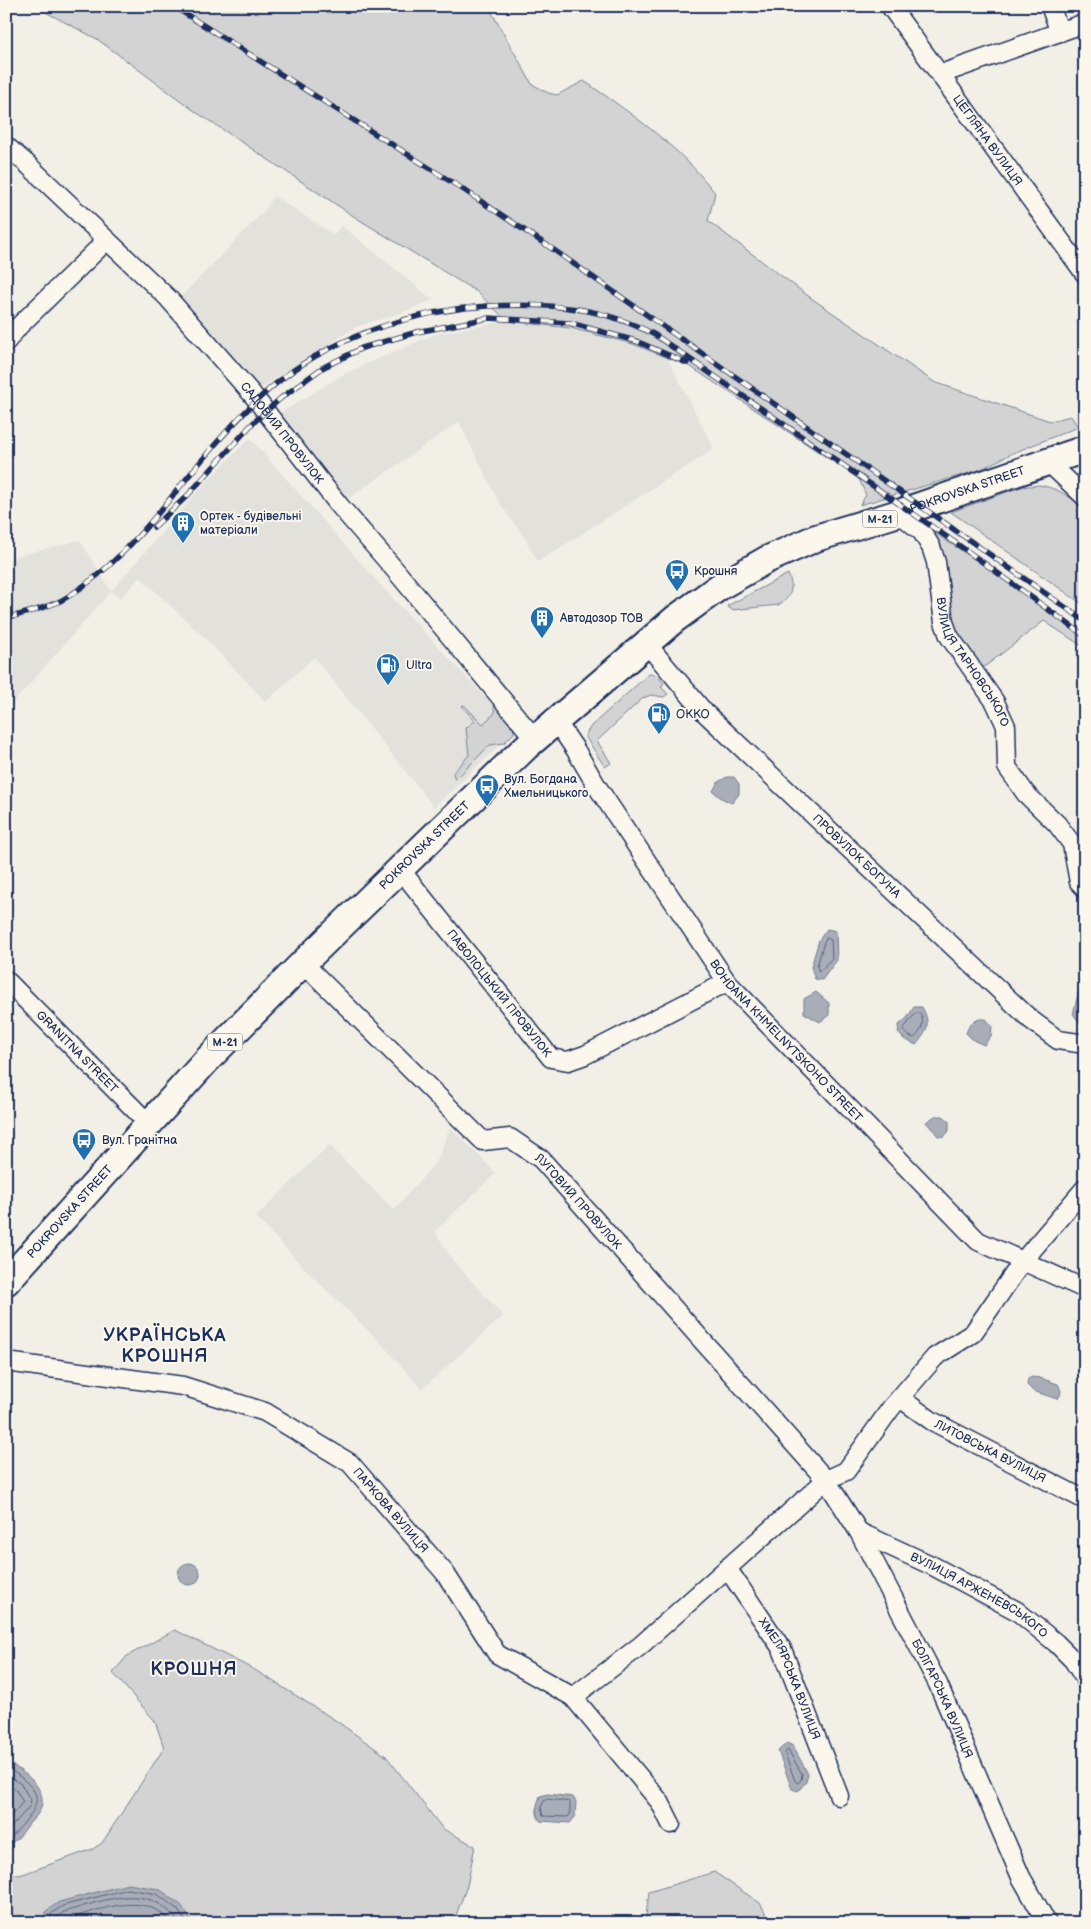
<svg xmlns="http://www.w3.org/2000/svg" width="1091" height="1929" font-family="'Balsamiq Sans',sans-serif">
  <style>
    .built { fill: #e2e1dc }
    .green { fill: #d2d3d2; stroke: #768198 }
    .water { fill: #a9adb7; stroke: #707b93 }
    .lines { fill: none; stroke-linecap: round; stroke-linejoin: round }
    .shore { stroke: #546182; stroke-width: 1 }
    .minor-casing { stroke: #1b2f5e; stroke-width: 21 }
    .highway-casing { stroke: #1b2f5e; stroke-width: 30 }
    .minor { stroke: #fbf7ec; stroke-width: 18 }
    .highway { stroke: #fbf7ec; stroke-width: 26 }
    .rail-casing { stroke: #1b2f5e; stroke-width: 5.5 }
    .rail { stroke: #fbf7ec; stroke-width: 4; stroke-dasharray: 11; stroke-linecap: butt }
    .labels { text-anchor: middle; dominant-baseline: central; stroke-width: 4; stroke-linejoin: round; paint-order: stroke }
    .shield { fill: #fbf7ec; stroke: #5e6b89; stroke-width: 1 }
    .shield-label { font-size: 11px; font-weight: bold; fill: #1b2f5e }
    .street-label { font-size: 12px; fill: #1b2f5e; stroke: #fbf7ec }
    .poi-label { font-size: 12px; fill: #1b2f5e; stroke: #fbf7ec; text-anchor: start }
    .district-label { font-size: 18px; font-weight: bold; letter-spacing: 1px; fill: #1b2f5e; stroke: #fbf7ec }
  </style>
  <rect width="100%" height="100%" fill="#f2efe6"/>
  <filter id="ink" filterUnits="userSpaceOnUse"><feTurbulence type="fractalNoise" baseFrequency=".02" numOctaves="2"/><feDisplacementMap in="SourceGraphic" scale="10" xChannelSelector="R" yChannelSelector="G"/><feConvolveMatrix kernelMatrix="1 2 1 2 8 2 1 2 1" color-interpolation-filters="sRGB"/></filter>
  <g filter="url(#ink)">
    <g class="built">
      <polygon points="274,196 334,235 341,225 433,300 401,313 356,327 252,394 174,304 266,209"/>
      <polygon points="507,321 570,328 638,345 667,357 714,449 538,562 524,537 500,504 459,422 339,505 272,418 346,373 435,334"/>
      <polygon points="250,438 385,590 516,730 434,807 314,657 266,702 210,643 140,577 120,599 111,591 6,711 6,559 80,540 111,591 207,481"/>
      <polygon points="450,1127 496,1173 435,1231 451,1258 503,1316 422,1389 378,1340 307,1271 256,1217 329,1145 394,1210 437,1161"/>
    </g>
    <g class="green">
      <path d="M34,6H488L532,84L548,93L557,95L584,81C631,113 680,147 715,193L708,221L811,298L934,382L1050,421L1071,416L1078,427L1013,453L979,470L860,505L866,495L859,479L691,367L633,344L570,328L507,321L477,292L358,219L196,112L97,39Z"/>
      <path d="M1039,485C1058,488 1070,497 1085,508V606L951,512L1021,487Z"/>
      <polygon points="929,529 1085,633 1085,648 1044,621 979,671 949,619 936,538"/>
      <path d="M788,574C794,587 792,598 778,605L732,610L727,606Z"/>
      <polygon points="649,674 656,675 664,683 661,687 668,694 664,697 651,695 643,698 597,741 611,763 605,767 586,738 586,734 591,726"/>
      <path d="M495,704C502,713 514,722 514,733L504,743L490,745L455,780L453,773L469,755L466,728L475,721L462,706L464,705L483,724L495,713L494,708Z"/>
      <polygon points="175,1630 255,1670 335,1720 386,1756 443,1829 475,1846 467,1886 453,1923 6,1923 6,1871 20,1875 93,1849 102,1843 164,1748 155,1721 113,1673 127,1656"/>
      <polygon points="714,1872 760,1903 771,1923 645,1923 649,1892"/>
    </g>
    <g class="water">
      <polygon points="727,777 734,777 739,784 739,794 732,803 721,798 713,791 718,782"/>
      <polygon points="827,929 836,931 837,960 822,980 815,979 811,967 819,940"/>
      <polygon points="1085,977 1085,1029 1073,1014 1080,986"/>
      <polygon points="816,992 829,1003 829,1015 820,1022 804,1013 804,999"/>
      <path d="M914,1007H922C931,1024 928,1031 916,1045L904,1039L898,1033L899,1025L907,1018Z"/>
      <polygon points="979,1019 986,1019 992,1026 991,1036 984,1045 973,1040 966,1033 970,1024"/>
      <polygon points="935,1116 943,1116 949,1121 949,1131 944,1137 938,1136 926,1122"/>
      <polygon points="1032,1377 1040,1378 1058,1384 1061,1391 1060,1396 1057,1399 1033,1391 1027,1385 1028,1379"/>
      <circle cx="189" cy="1574" r="11"/>
      <polygon points="787,1743 793,1746 808,1774 806,1782 798,1791 792,1789 778,1751"/>
      <path d="M6,1761C22,1771 52,1789 39,1812C37,1816 32,1820 29,1824C22,1833 17,1842 6,1845Z"/>
      <path d="M548,1794L573,1797L576,1802L575,1817L570,1823L540,1821C535,1812 536,1806 540,1796Z"/>
      <polygon points="128,1884 159,1889 181,1905 193,1923 45,1923 45,1912 59,1902"/>
    </g>
    <g class="lines">
      <g class="shore">
        <polygon points="827,938 831,940 832,958 819,972 817,966 824,942"/>
        <path d="M916,1013H920C925,1022 922,1032 914,1038L907,1035L903,1030Z"/>
        <polygon points="788,1750 802,1774 801,1780 798,1783 795,1781 785,1754"/>
        <path d="M6,1767C51,1796 40,1804 11,1838L6,1840"/>
        <polyline points="6,1774 21,1784 31,1801 29,1807 6,1833"/>
        <polyline points="6,1783 16,1790 23,1802 6,1822"/>
        <polygon points="548,1799 570,1802 570,1815 567,1817 543,1816 541,1807 544,1801"/>
        <polyline points="50,1923 51,1914 62,1906 128,1889 157,1894 177,1909 187,1923"/>
        <path d="M56,1923L57,1917L64,1912C105,1900 150,1880 179,1923"/>
        <path d="M64,1923L68,1919C99,1910 147,1889 170,1923"/>
      </g>
      <g class="minor-casing">
        <g id="minor">
          <path id="s1" d="M890,6L1085,274"/>
          <polyline points="1050,6 1060,32"/>
          <polyline points="941,74 1085,23"/>
          <path id="s2" d="M6,146L26,163L168,298L252,394L339,505L396,571L535,739"/>
          <polyline points="6,342 19,326 107,240"/>
          <polyline points="1048,462 1085,497"/>
          <path id="s3" d="M899,513L922,532L931,547L936,562L944,622L949,636L995,702L1006,726L1007,767L1026,794L1057,824L1072,844L1079,882L1085,888"/>
          <path id="s4" d="M646,643L705,713L1030,1019L1058,1040L1085,1044"/>
          <path id="s5" d="M556,721L575,749L598,788L727,982L978,1241L1085,1289"/>
          <path id="s6" d="M400,869L551,1058L568,1061L585,1055L727,982"/>
          <path id="s7" d="M303,963L483,1141L510,1138L541,1159L826,1480L859,1532L938,1684L1021,1877L1047,1923"/>
          <path id="s8" d="M6,980L149,1124"/>
          <path id="s9" d="M6,1362L183,1386L265,1412L350,1463L445,1573L497,1654L573,1697L660,1802L671,1824"/>
          <path id="s10" d="M900,1398L932,1421L1085,1500"/>
          <path id="s11" d="M859,1532L933,1566L1017,1611L1056,1643L1073,1660L1085,1679"/>
          <path id="s12" d="M727,1568L782,1649L839,1796"/>
          <polyline points="573,1697 640,1646 826,1480 846,1471 891,1408 935,1357 973,1333 1022,1262 1085,1188"/>
        </g>
      </g>
      <g class="highway-casing">
        <g id="highway">
          <path id="s13" d="M6,1282L207,1060L303,963L527,746L675,619L719,587L766,560L816,538L899,513L1085,449"/>
        </g>
      </g>
      <use href="#minor" class="minor"/>
      <use href="#highway" class="highway"/>
      <g class="rail-casing">
        <g id="rail">
          <polyline points="173,6 461,188 551,248 1085,621"/>
          <polyline points="154,527 188,495 252,424 281,398 322,368 362,348 417,332 489,318 570,323 636,341 687,363"/>
          <path d="M6,618C24,614 41,609 58,602C73,595 86,584 99,574C139,541 169,499 202,460C226,431 253,401 283,378C338,335 418,310 487,306C548,303 601,306 655,335L970,553L1085,636"/>
        </g>
      </g>
      <use href="#rail" class="rail"/>
    </g>
  </g>
  <defs>
    <g id="building-pin" transform="scale(1.25)"><path d="M0 17L-7.5 6A9.5 9.5 0 1 1 7.5 6Z" fill="#1f6fb2" stroke="#fbf7ec"/><path d="M-4-6H4V6H1V3H-1V6H-4ZM-2.5-4.3h1.7v1.8h-1.7ZM.8-4.3h1.7v1.8H.8ZM-2.5-1h1.7V.8h-1.7ZM.8-1h1.7V.8H.8Z" fill="#fff"/></g>
    <g id="bus-pin" transform="scale(1.25)"><path d="M0 17L-7.5 6A9.5 9.5 0 1 1 7.5 6Z" fill="#1f6fb2" stroke="#fbf7ec"/><path d="M-5-6H5V4H4V6H2V4H-2V6H-4V4H-5ZM-3.5-4V0h7V-4ZM-3.5 1.2v1.5H-2V1.2ZM2 1.2v1.5H3.5V1.2Z" fill="#fff"/></g>
    <g id="fuel-pin" transform="scale(1.25)"><path d="M0 17L-7.5 6A9.5 9.5 0 1 1 7.5 6Z" fill="#1f6fb2" stroke="#fbf7ec"/><path d="M-5.5-6h7V0h2V4h1.3V-2.5L3-4.5l.8-.8L6-3V5H2.5V1h-1V6h-7ZM-4.2-4.7v3.2H.2V-4.7Z" fill="#fff"/></g>
  </defs>
  <g fill-rule="evenodd">
    <use href="#building-pin" x="183" y="523"/>
    <use href="#bus-pin" x="677" y="571"/>
    <use href="#building-pin" x="542" y="618"/>
    <use href="#fuel-pin" x="388" y="665"/>
    <use href="#fuel-pin" x="659" y="714"/>
    <use href="#bus-pin" x="487" y="786"/>
    <use href="#bus-pin" x="84" y="1140"/>
  </g>
  <g class="labels">
    <g class="shield">
      <rect x="862.5" y="510.5" width="35" height="17" rx="4"/>
      <rect x="207.5" y="1033.5" width="35" height="17" rx="4"/>
    </g>
    <g class="shield-label">
      <text x="880" y="519">М-21</text>
      <text x="225" y="1042">М-21</text>
    </g>
    <g class="street-label">
      <text stroke="none"><textPath href="#s1" startOffset="166">ЦЕГЛЯНА ВУЛИЦЯ</textPath></text>
      <text stroke="none"><textPath href="#s2" startOffset="399">САДОВИЙ ПРОВУЛОК</textPath></text>
      <text stroke="none"><textPath href="#s13" startOffset="1265">POKROVSKA STREET</textPath></text>
      <text stroke="none"><textPath href="#s3" startOffset="172">ВУЛИЦЯ ТАРНОВСЬКОГО</textPath></text>
      <text stroke="none"><textPath href="#s13" startOffset="605">POKROVSKA STREET</textPath></text>
      <text stroke="none"><textPath href="#s4" startOffset="300">ПРОВУЛОК БОГУНА</textPath></text>
      <text stroke="none"><textPath href="#s6" startOffset="159">ПАВОЛОЦЬКИЙ ПРОВУЛОК</textPath></text>
      <text stroke="none"><textPath href="#s5" startOffset="395">BOHDANA KHMELNYTSKOHO STREET</textPath></text>
      <text stroke="none"><textPath href="#s8" startOffset="101">GRANITNA STREET</textPath></text>
      <text stroke="none"><textPath href="#s7" startOffset="374">ЛУГОВИЙ ПРОВУЛОК</textPath></text>
      <text stroke="none"><textPath href="#s13" startOffset="95">POKROVSKA STREET</textPath></text>
      <text stroke="none"><textPath href="#s10" startOffset="105">ЛИТОВСЬКА ВУЛИЦЯ</textPath></text>
      <text stroke="none"><textPath href="#s9" startOffset="426">ПАРКОВА ВУЛИЦЯ</textPath></text>
      <text stroke="none"><textPath href="#s11" startOffset="136">ВУЛИЦЯ АРЖЕНЕВСЬКОГО</textPath></text>
      <text stroke="none"><textPath href="#s12" startOffset="128">ХМЕЛЯРСЬКА ВУЛИЦЯ</textPath></text>
      <text stroke="none"><textPath href="#s7" startOffset="995">БОЛГАРСЬКА ВУЛИЦЯ</textPath></text>
    </g>
    <g class="poi-label">
      <text x="200" y="516">Ортек - будівельні<tspan x="200" dy="14">матеріали</tspan></text>
      <text x="694" y="571">Крошня</text>
      <text x="560" y="618">Автодозор ТОВ</text>
      <text x="406" y="665">Ultra</text>
      <text x="676" y="714">OKKO</text>
      <text x="504" y="779">Вул. Богдана<tspan x="504" dy="14">Хмельницького</tspan></text>
      <text x="102" y="1140">Вул. Гранітна</text>
    </g>
    <g class="district-label">
      <text x="165" y="1335">УКРАЇНСЬКА<tspan x="165" dy="21">КРОШНЯ</tspan></text>
      <text x="194" y="1669">КРОШНЯ</text>
    </g>
  </g>
  <rect width="1091" height="1929" fill="none" stroke="#fbf7ec" stroke-width="25"/>
  <rect x="12" y="12" width="1066" height="1904" fill="none" stroke="#1b2f5e" stroke-width="2" filter="url(#ink)"/>
</svg>
